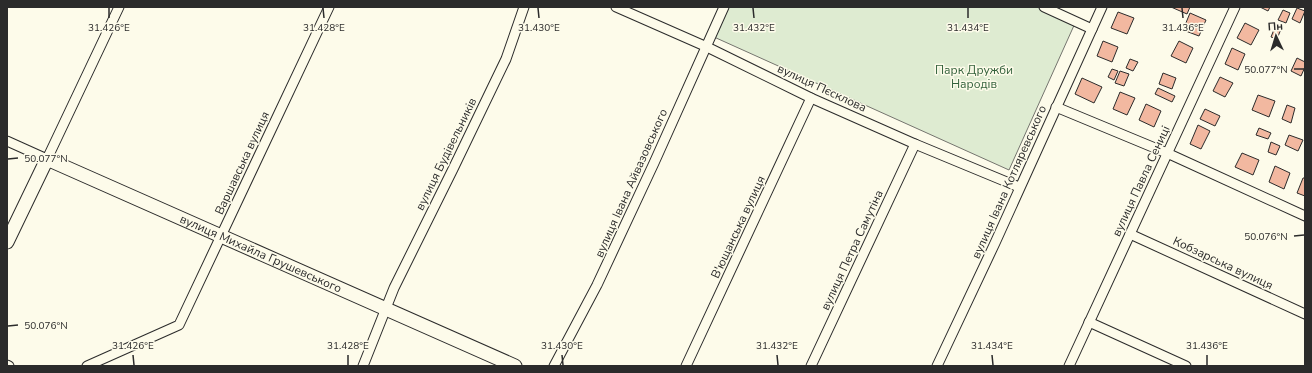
<svg xmlns="http://www.w3.org/2000/svg" width="1312" height="373" font-family="'Nunito Sans',sans-serif">
  <style>
    .green { fill: #deebd1; stroke: #74746e }
    .building { fill: #f2b8a0; stroke: #2b2b2b }
    .lines { fill: none; stroke-linecap: round; stroke-linejoin: round }
    .street-casing { stroke: #2b2b2b; stroke-width: 11 }
    .secondary-casing { stroke: #2b2b2b; stroke-width: 15 }
    .street { stroke: #fdfbea; stroke-width: 9 }
    .secondary { stroke: #fdfbea; stroke-width: 13 }
    .ticks { fill: none; stroke: #2b2b2b; stroke-width: 1.5 }
    .labels { text-anchor: middle; dominant-baseline: central; stroke-width: 3; stroke-linejoin: round; paint-order: stroke }
    .park-label { font-size: 12px; fill: #34623c; stroke: #fdfbea }
    .street-label { font-size: 12px; fill: #2b2b2b; stroke: #fdfbea }
    .ticks-label { font-size: 10px; text-anchor: middle; fill: #2b2b2b; stroke: #fdfbea; stroke-width: 3; stroke-linejoin: round; paint-order: stroke }
  </style>
  <rect width="100%" height="100%" fill="#fdfbea"/>
  <polygon class="green" points="728,7 1045,7 1076,21 1009,170 714,37"/>
  <g class="building">
    <polygon points="1171,7 1190,7 1187,14"/>
    <polygon points="1260,7 1270,7 1268,11"/>
    <polygon points="1297,8 1305,11 1300,23 1292,19"/>
    <polygon points="1283,10 1290,13 1286,23 1278,20"/>
    <polygon points="1118,12 1134,18 1127,34 1111,28"/>
    <polygon points="1190,13 1206,20 1199,36 1183,30"/>
    <polygon points="1245,23 1259,30 1251,45 1237,38"/>
    <polygon points="1275,27 1281,29 1277,39 1271,37"/>
    <polygon points="1103,41 1118,47 1112,62 1097,56"/>
    <polygon points="1179,41 1193,48 1186,63 1171,56"/>
    <polygon points="1232,48 1245,54 1238,70 1225,64"/>
    <polygon points="1297,58 1305,62 1305,67 1301,76 1291,71"/>
    <polygon points="1130,59 1138,62 1133,71 1126,68"/>
    <polygon points="1112,69 1118,71 1114,80 1108,77"/>
    <polygon points="1120,71 1129,74 1124,86 1115,83"/>
    <polygon points="1163,73 1176,78 1172,89 1159,84"/>
    <polygon points="1220,77 1233,83 1225,97 1213,91"/>
    <polygon points="1082,78 1102,87 1094,103 1075,94"/>
    <polygon points="1158,88 1175,96 1172,102 1155,94"/>
    <polygon points="1120,92 1135,98 1127,115 1113,109"/>
    <polygon points="1258,95 1275,101 1269,117 1252,110"/>
    <polygon points="1146,104 1161,111 1154,127 1139,120"/>
    <polygon points="1287,105 1295,108 1291,123 1282,119"/>
    <polygon points="1205,109 1220,116 1215,126 1200,119"/>
    <polygon points="1198,125 1210,131 1201,149 1190,144"/>
    <polygon points="1259,128 1271,133 1268,139 1256,135"/>
    <polygon points="1289,135 1303,140 1298,151 1285,145"/>
    <polygon points="1271,142 1280,146 1276,155 1268,152"/>
    <polygon points="1242,153 1259,160 1253,175 1235,167"/>
    <polygon points="1275,166 1290,173 1284,189 1269,182"/>
    <polygon points="1303,178 1305,178 1305,196 1297,193"/>
  </g>
  <g class="lines">
    <g class="street-casing">
      <g id="street">
        <polyline points="616,7 707,47 811,98 915,144 1019,187"/>
        <polyline points="1044,7 1092,29"/>
        <polyline points="1056,107 1167,153 1305,216"/>
        <polyline points="7,141 47,159 119,7"/>
        <polyline points="1130,234 1305,314"/>
        <polyline points="1089,322 1186,366"/>
        <polyline points="7,365 9,366"/>
        <polyline points="87,366 179,325 329,7"/>
        <polyline points="363,366 394,288 453,169 506,59 524,7"/>
        <polyline points="554,366 597,285 654,163 724,7"/>
        <polyline points="686,366 811,98"/>
        <polyline points="811,366 915,144"/>
        <polyline points="937,366 995,243 1102,7"/>
        <polyline points="1069,366 1235,7"/>
      </g>
    </g>
    <g class="secondary-casing">
      <g id="secondary">
        <path id="s1" d="M7,242L47,159L515,366"/>
      </g>
    </g>
    <use href="#street" class="street"/>
    <use href="#secondary" class="secondary"/>
  </g>
  <path class="ticks" d="M109,8V18M323,8L324,18M538,8L539,18M753,8L754,18M968,8V18M1182,8L1183,18M1294,69H1304M8,159L18,158M1294,236L1304,235M8,326L18,325M133,355L134,365M348,355V365M562,355L563,365M777,355L778,365M992,355L993,365M1207,355V365"/>
  <g class="labels">
    <g class="park-label">
      <text x="974" y="70">Парк Дружби<tspan x="974" dy="14">Народів</tspan></text>
    </g>
    <g class="street-label">
      <text transform="translate(822 88) rotate(25)">вулиця Пєсклова</text>
      <text transform="translate(446 154) rotate(-64)">вулиця Будівельників</text>
      <text transform="translate(242 163) rotate(-65)">Варшавська вулиця</text>
      <text transform="translate(1141 181) rotate(-65)">вулиця Павла Сениці</text>
      <text transform="translate(1009 182) rotate(-66)">вулиця Івана Котляревського</text>
      <text transform="translate(631 183) rotate(-66)">вулиця Івана Айвазовського</text>
      <text transform="translate(738 227) rotate(-65)">В'ющанська вулиця</text>
      <text transform="translate(852 250) rotate(-65)">вулиця Петра Самутіна</text>
      <text stroke="none"><textPath href="#s1" startOffset="326">вулиця Михайла Грушевського</textPath></text>
      <text transform="translate(1223 263) rotate(25)">Кобзарська вулиця</text>
    </g>
  </g>
  <g class="ticks-label">
    <text x="109" y="31">31.426°E</text>
    <text x="324" y="31">31.428°E</text>
    <text x="539" y="31">31.430°E</text>
    <text x="754" y="31">31.432°E</text>
    <text x="968" y="31">31.434°E</text>
    <text x="1183" y="31">31.436°E</text>
    <text x="1266" y="73">50.077°N</text>
    <text x="46" y="162">50.077°N</text>
    <text x="1266" y="240">50.076°N</text>
    <text x="46" y="329">50.076°N</text>
    <text x="133" y="349">31.426°E</text>
    <text x="348" y="349">31.428°E</text>
    <text x="562" y="349">31.430°E</text>
    <text x="777" y="349">31.432°E</text>
    <text x="992" y="349">31.434°E</text>
    <text x="1207" y="349">31.436°E</text>
  </g>
  <rect width="1312" height="373" fill="none" stroke="#2b2b2b" stroke-width="16"/>
  <g transform="translate(1276 36) rotate(356)" stroke="#fdfbea" stroke-width="3" paint-order="stroke">
  <path d="M0-3L7 15L0 10L-7 15Z" fill="#2b2b2b"/>
  <text y="-6" font-size="11" font-weight="bold" text-anchor="middle" fill="#2b2b2b">Пн</text>
  </g>
</svg>
